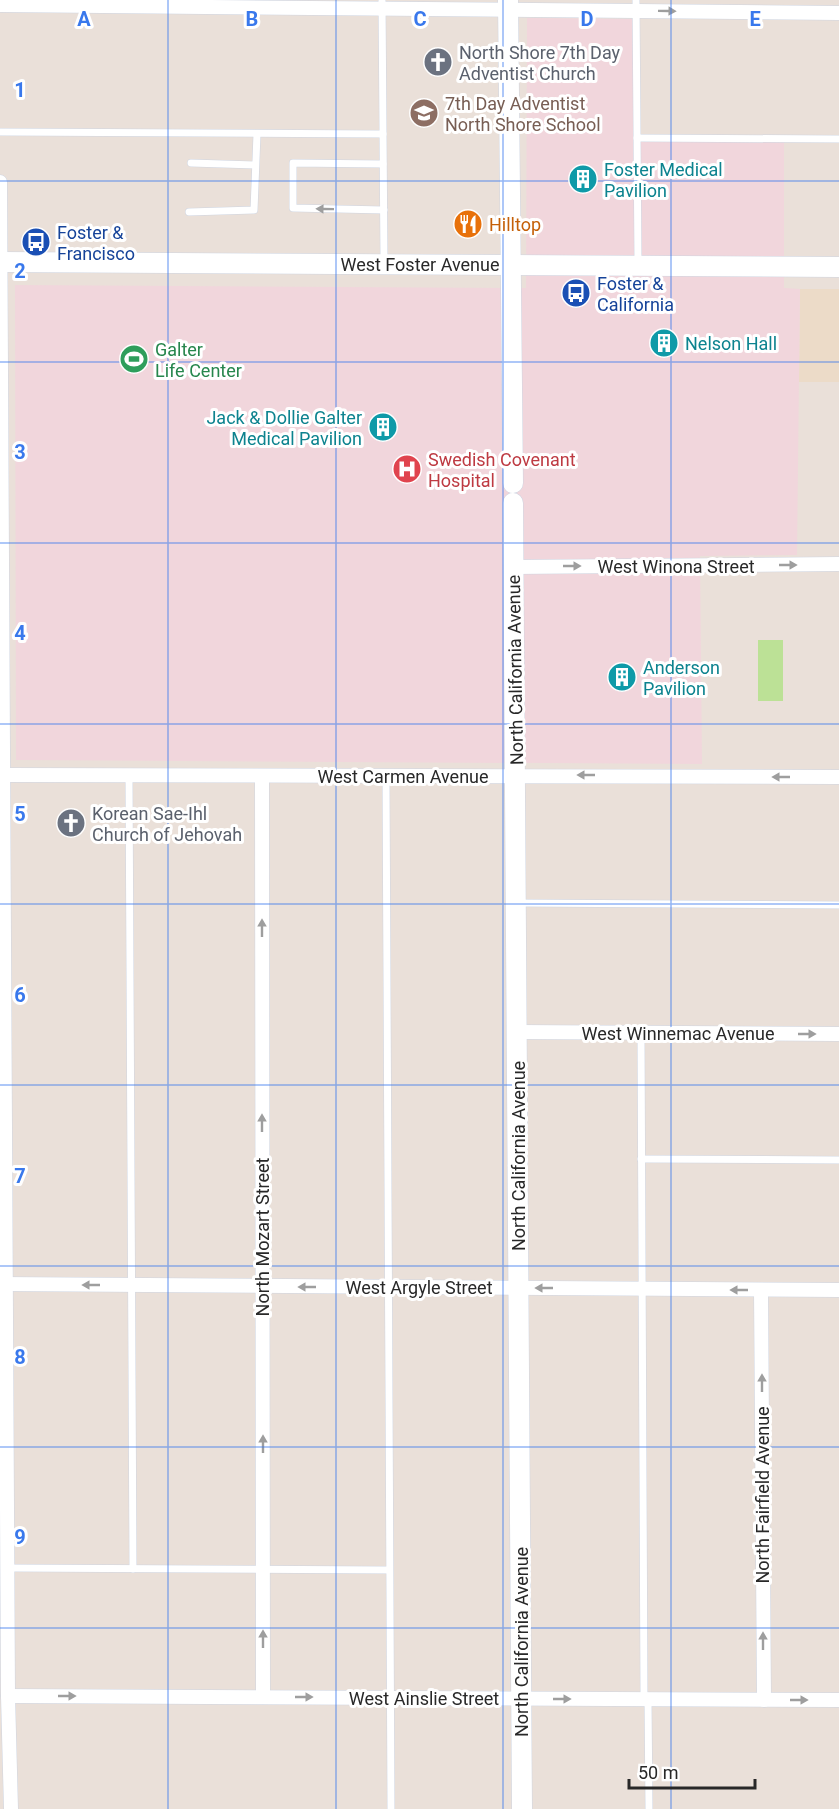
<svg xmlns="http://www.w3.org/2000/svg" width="839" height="1809" font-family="Roboto,sans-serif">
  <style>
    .education { fill: #ecdbc8 }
    .medical { fill: #f1d6dc }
    .green { fill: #bce196 }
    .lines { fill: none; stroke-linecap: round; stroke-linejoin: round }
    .service-casing { stroke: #cfd5e1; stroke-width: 8 }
    .minor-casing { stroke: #cfd5e1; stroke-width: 15 }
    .secondary-casing { stroke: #cfd5e1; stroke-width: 21 }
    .service { stroke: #fff; stroke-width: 7 }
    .minor { stroke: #fff; stroke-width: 14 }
    .secondary { stroke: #fff; stroke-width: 20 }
    .oneway { fill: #9e9e9e }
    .grid { fill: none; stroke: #3978ec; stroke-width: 1.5; stroke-opacity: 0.55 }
    .labels { text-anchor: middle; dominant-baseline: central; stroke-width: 6; stroke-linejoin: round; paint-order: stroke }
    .worship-label { font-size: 18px; fill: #5b616d; stroke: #fff; text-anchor: start }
    .education-label { font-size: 18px; fill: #785e54; stroke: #fff; text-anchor: start }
    .culture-label { font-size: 18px; fill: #0d838f; stroke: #fff; text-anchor: start }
    .food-label { font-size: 18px; fill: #c56008; stroke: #fff; text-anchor: start }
    .transit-label { font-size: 18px; fill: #164399; stroke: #fff; text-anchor: start }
    .street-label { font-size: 18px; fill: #282828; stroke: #fff }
    .leisure-label { font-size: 18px; fill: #27864d; stroke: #fff; text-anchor: start }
    .health-label { font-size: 18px; fill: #be3a42; stroke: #fff; text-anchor: start }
    .grid-label { font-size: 20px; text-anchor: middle; font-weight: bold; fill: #3978ec; stroke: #fff; stroke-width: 6; stroke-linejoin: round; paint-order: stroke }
  </style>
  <rect width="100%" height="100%" fill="#eae0d9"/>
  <polygon class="education" points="800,289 839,289 839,382 799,382"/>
  <polygon class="medical" points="527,18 635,19 636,140 784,141 784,288 800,289 797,555 700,556 702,764 16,760 15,285 526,288"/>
  <rect class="green" x="758" y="640" width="25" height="61"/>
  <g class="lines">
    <g class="service-casing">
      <g id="service">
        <polyline points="382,0 384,262"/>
        <polyline points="636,0 638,263"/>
        <polyline points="0,132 383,134"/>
        <polyline points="637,138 839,139"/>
        <polyline points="191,163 255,165"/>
        <polyline points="383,164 293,163 293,208 384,210"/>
        <polyline points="189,212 254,210 257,134"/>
        <polyline points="129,776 133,1569"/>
        <polyline points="386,776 391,1809"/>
        <polyline points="517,903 839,905"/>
        <polyline points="641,1033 644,1699"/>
        <polyline points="641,1159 839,1160"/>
        <polyline points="8,1568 389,1570"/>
        <polyline points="648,1699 649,1809"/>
      </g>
    </g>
    <g class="minor-casing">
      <g id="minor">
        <polyline points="0,5 839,13"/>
        <polyline points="0,182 8,1696 11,1809"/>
        <polyline points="513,567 839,564"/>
        <polyline points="3,775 839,777"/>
        <polyline points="262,776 263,1697"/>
        <polyline points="517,1032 839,1034"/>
        <polyline points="0,1284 839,1290"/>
        <polyline points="761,1290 764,1700"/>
        <polyline points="8,1696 839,1700"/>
      </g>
    </g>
    <g class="secondary-casing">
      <g id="secondary">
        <polyline points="508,0 513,483"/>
        <polyline points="0,262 839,267"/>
        <polyline points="513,503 522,1809"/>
      </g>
    </g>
    <use href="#service" class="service"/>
    <use href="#minor" class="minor"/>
    <use href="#secondary" class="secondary"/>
  </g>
  <defs><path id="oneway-solid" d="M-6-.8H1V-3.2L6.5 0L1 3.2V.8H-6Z" transform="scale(1.5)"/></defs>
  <g class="oneway">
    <use href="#oneway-solid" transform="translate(667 11) rotate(1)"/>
    <use href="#oneway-solid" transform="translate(325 209) rotate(-179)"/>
    <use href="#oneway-solid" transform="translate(788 565)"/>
    <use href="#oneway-solid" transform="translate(572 566)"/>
    <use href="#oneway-solid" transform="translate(586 775) rotate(-180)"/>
    <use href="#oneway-solid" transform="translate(781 777) rotate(-180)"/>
    <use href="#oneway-solid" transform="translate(262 928) rotate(-90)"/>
    <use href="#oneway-solid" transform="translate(807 1034)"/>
    <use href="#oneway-solid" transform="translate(262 1123) rotate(-90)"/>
    <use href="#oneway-solid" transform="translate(91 1285) rotate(-180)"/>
    <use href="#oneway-solid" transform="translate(307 1287) rotate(-180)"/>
    <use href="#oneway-solid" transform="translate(544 1288) rotate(-180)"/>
    <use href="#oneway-solid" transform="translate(739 1290) rotate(-180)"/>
    <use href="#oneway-solid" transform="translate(762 1383) rotate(-90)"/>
    <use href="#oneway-solid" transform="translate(263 1444) rotate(-90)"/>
    <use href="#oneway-solid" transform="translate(263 1639) rotate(-90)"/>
    <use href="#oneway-solid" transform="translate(763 1641) rotate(-90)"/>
    <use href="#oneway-solid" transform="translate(67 1696)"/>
    <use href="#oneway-solid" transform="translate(304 1697)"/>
    <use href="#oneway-solid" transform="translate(562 1699)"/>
    <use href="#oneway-solid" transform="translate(799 1700)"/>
  </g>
  <path class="grid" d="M168,0V1809M336,0V1809M503,0V1809M671,0V1809M0,181H839M0,362H839M0,543H839M0,724H839M0,904H839M0,1085H839M0,1266H839M0,1447H839M0,1628H839"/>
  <defs>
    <g id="church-disc" transform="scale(1.5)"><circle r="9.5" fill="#6b7280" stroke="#fff"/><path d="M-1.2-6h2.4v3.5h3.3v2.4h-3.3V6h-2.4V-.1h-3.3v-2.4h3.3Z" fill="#fff"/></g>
    <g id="school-disc" transform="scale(1.5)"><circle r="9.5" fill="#8d6e63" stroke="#fff"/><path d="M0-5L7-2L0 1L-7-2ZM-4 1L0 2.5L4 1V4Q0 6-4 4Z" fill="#fff"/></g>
    <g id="building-disc" transform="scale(1.5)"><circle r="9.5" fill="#0f9aa8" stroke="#fff"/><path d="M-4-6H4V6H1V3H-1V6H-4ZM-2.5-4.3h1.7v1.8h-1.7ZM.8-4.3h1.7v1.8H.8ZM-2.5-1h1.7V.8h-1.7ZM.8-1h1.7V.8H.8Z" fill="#fff"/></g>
    <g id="restaurant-disc" transform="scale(1.5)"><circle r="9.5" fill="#e8710a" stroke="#fff"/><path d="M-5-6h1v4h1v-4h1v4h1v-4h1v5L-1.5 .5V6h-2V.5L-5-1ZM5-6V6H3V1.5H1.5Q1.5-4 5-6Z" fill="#fff"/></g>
    <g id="bus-disc" transform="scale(1.5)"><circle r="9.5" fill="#1a4fb4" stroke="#fff"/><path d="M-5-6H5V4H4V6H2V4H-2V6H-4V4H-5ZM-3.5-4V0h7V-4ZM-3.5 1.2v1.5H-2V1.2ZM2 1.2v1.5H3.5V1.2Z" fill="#fff"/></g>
    <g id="stadium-disc" transform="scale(1.5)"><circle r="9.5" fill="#2e9e5b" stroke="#fff"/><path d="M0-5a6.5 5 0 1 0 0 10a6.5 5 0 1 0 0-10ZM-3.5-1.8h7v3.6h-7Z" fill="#fff"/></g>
    <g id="hospital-disc" transform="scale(1.5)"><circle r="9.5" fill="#e0444e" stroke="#fff"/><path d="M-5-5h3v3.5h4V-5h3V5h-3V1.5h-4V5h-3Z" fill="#fff"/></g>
  </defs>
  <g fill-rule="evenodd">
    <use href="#church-disc" x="438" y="62"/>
    <use href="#school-disc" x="424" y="113"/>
    <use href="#building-disc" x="583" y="179"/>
    <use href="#restaurant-disc" x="468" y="224"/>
    <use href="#bus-disc" x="36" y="242"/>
    <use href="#bus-disc" x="576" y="293"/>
    <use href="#building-disc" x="664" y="343"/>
    <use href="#stadium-disc" x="134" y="359"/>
    <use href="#building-disc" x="383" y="427"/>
    <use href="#hospital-disc" x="407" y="469"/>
    <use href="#building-disc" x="622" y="677"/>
    <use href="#church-disc" x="71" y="823"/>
  </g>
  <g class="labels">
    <g class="worship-label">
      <text x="459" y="52">North Shore 7th Day<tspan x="459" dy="21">Adventist Church</tspan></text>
      <text x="92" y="813">Korean Sae-Ihl<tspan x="92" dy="21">Church of Jehovah</tspan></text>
    </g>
    <g class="education-label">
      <text x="445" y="103">7th Day Adventist<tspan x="445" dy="21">North Shore School</tspan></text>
    </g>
    <g class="culture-label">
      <text x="604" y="169">Foster Medical<tspan x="604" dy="21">Pavilion</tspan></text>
      <text x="685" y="343">Nelson Hall</text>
      <text x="362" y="417" text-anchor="end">Jack &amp; Dollie Galter<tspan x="362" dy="21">Medical Pavilion</tspan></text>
      <text x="643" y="667">Anderson<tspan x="643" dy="21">Pavilion</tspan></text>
    </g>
    <g class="food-label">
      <text x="489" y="224">Hilltop</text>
    </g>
    <g class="transit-label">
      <text x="57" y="232">Foster &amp;<tspan x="57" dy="21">Francisco</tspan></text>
      <text x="597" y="283">Foster &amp;<tspan x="597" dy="21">California</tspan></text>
    </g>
    <g class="street-label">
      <text x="420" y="264">West Foster Avenue</text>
      <text x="676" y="566">West Winona Street</text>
      <text transform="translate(515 670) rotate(-91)">North California Avenue</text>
      <text x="403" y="776">West Carmen Avenue</text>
      <text x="678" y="1033">West Winnemac Avenue</text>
      <text transform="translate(518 1156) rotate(-90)">North California Avenue</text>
      <text transform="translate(262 1237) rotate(-90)">North Mozart Street</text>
      <text x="419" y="1287">West Argyle Street</text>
      <text transform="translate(762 1495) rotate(-90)">North Fairfield Avenue</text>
      <text transform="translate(521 1642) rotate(-90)">North California Avenue</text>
      <text x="424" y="1698">West Ainslie Street</text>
    </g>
    <g class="leisure-label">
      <text x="155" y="349">Galter<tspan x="155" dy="21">Life Center</tspan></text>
    </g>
    <g class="health-label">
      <text x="428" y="459">Swedish Covenant<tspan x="428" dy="21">Hospital</tspan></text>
    </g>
  </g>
  <g class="grid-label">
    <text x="84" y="26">A</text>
    <text x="252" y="26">B</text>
    <text x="420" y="26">C</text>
    <text x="587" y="26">D</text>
    <text x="755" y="26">E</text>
    <text x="20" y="97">1</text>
    <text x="20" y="278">2</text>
    <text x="20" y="459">3</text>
    <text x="20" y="640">4</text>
    <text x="20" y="821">5</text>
    <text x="20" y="1002">6</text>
    <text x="20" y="1183">7</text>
    <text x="20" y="1364">8</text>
    <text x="20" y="1544">9</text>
  </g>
  <path d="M629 1779v9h126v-9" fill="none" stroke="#282828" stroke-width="3"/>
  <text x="638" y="1779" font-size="18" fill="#282828" stroke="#ffffff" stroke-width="4.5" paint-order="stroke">50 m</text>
</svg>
